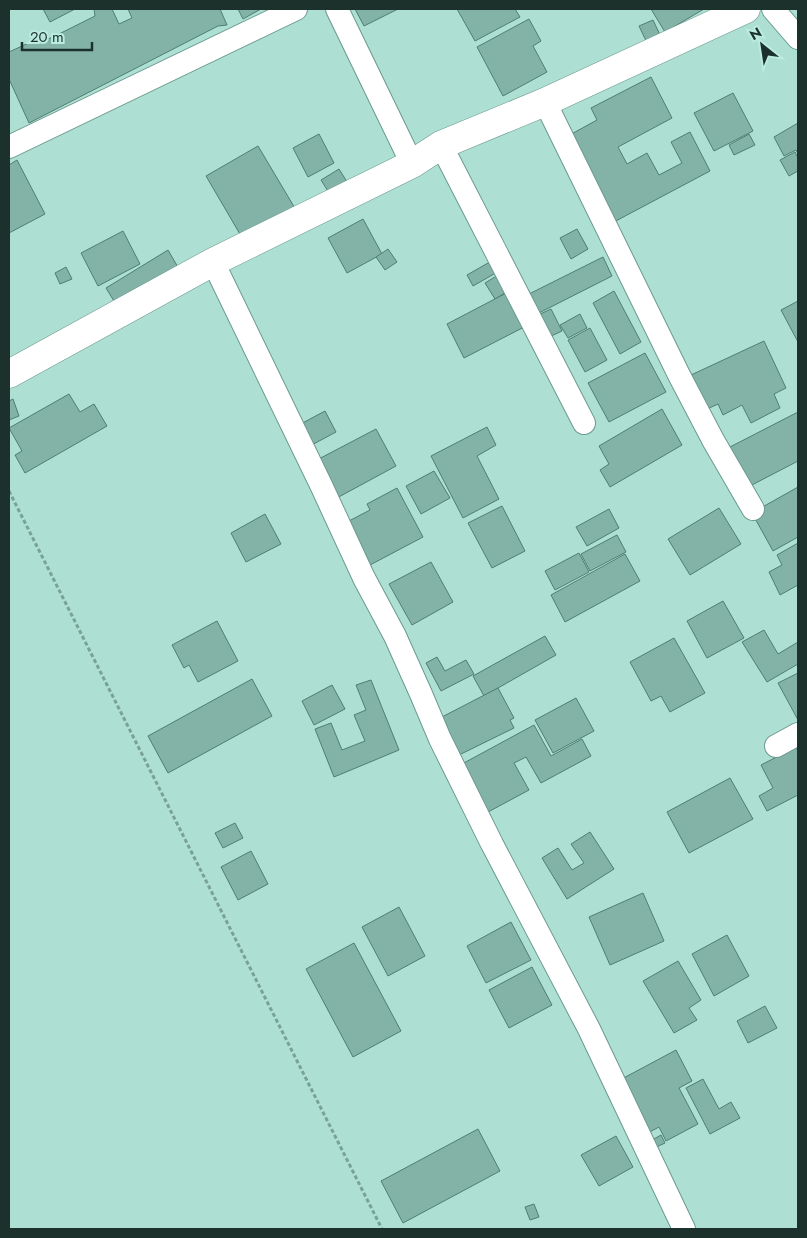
<svg xmlns="http://www.w3.org/2000/svg" width="807" height="1238" font-family="Jost,sans-serif">
  <style>
    .building { fill: #83b3a7; stroke: #4f7e73 }
    .lines { fill: none; stroke-linecap: round; stroke-linejoin: round }
    .street-casing { stroke: #6b9a8e; stroke-width: 24 }
    .secondary-casing { stroke: #6b9a8e; stroke-width: 29 }
    .path { stroke: #7aa197; stroke-width: 3; stroke-dasharray: 4 2.5; stroke-linecap: butt }
    .street { stroke: #fff; stroke-width: 22 }
    .secondary { stroke: #fff; stroke-width: 28 }
  </style>
  <rect width="100%" height="100%" fill="#addfd2"/>
  <g class="building">
    <polygon points="43,9 75,9 50,22"/>
    <polygon points="94,9 112,9 119,24 132,18 128,9 220,9 227,25 218,26 29,123 9,79 9,52 35,40 51,38 95,16"/>
    <polygon points="238,9 261,9 243,19"/>
    <polygon points="355,9 398,9 364,26"/>
    <polygon points="457,9 515,9 520,17 475,41"/>
    <polygon points="651,9 704,9 665,32"/>
    <polygon points="529,19 541,41 533,46 547,72 503,96 477,47"/>
    <polygon points="653,20 662,39 648,45 639,26"/>
    <polygon points="651,77 672,118 618,147 627,164 647,153 659,175 682,163 671,142 690,132 710,171 612,223 566,137 597,120 591,108"/>
    <polygon points="733,93 753,131 714,151 694,113"/>
    <polygon points="798,123 798,154 796,150 784,156 774,137"/>
    <polygon points="319,134 334,163 308,177 293,148"/>
    <polygon points="749,134 755,145 734,155 729,145"/>
    <polygon points="258,146 296,210 244,241 206,176"/>
    <polygon points="795,152 798,158 798,171 789,176 780,160"/>
    <polygon points="17,160 45,214 9,233 9,165"/>
    <polygon points="339,169 349,185 331,196 321,180"/>
    <polygon points="363,219 382,254 347,273 328,238"/>
    <polygon points="577,229 588,249 571,259 560,238"/>
    <polygon points="123,231 140,264 98,286 81,253"/>
    <polygon points="388,249 397,262 385,270 376,257"/>
    <polygon points="168,250 179,269 117,306 106,288"/>
    <polygon points="603,257 612,276 535,315 525,296"/>
    <polygon points="495,259 501,270 473,286 467,275"/>
    <polygon points="66,267 72,279 60,284 55,273"/>
    <polygon points="503,272 513,288 495,299 485,283"/>
    <polygon points="512,290 530,324 464,358 447,324"/>
    <polygon points="614,291 641,342 620,354 593,303"/>
    <polygon points="798,301 798,342 781,310"/>
    <polygon points="551,309 562,331 547,338 536,316"/>
    <polygon points="580,314 587,328 568,338 560,325"/>
    <polygon points="590,328 607,360 585,372 568,340"/>
    <polygon points="764,341 786,388 774,394 780,408 751,423 742,405 723,415 718,404 707,409 691,375"/>
    <polygon points="645,353 666,392 609,422 588,383"/>
    <polygon points="69,394 80,412 94,404 107,426 25,473 15,455 22,451 9,428"/>
    <polygon points="13,399 19,416 9,420 9,401"/>
    <polygon points="662,409 682,445 610,487 600,470 609,464 599,446"/>
    <polygon points="325,411 336,432 308,447 297,426"/>
    <polygon points="798,412 798,461 748,487 728,448"/>
    <polygon points="487,427 496,445 477,456 499,499 463,518 431,456"/>
    <polygon points="376,429 396,466 335,499 315,461"/>
    <polygon points="434,471 450,498 421,514 406,486"/>
    <polygon points="798,487 798,537 773,551 752,513"/>
    <polygon points="397,488 423,537 370,565 347,522 370,510 367,504"/>
    <polygon points="502,506 525,551 492,568 468,523"/>
    <polygon points="719,508 741,544 690,575 668,539"/>
    <polygon points="609,509 619,528 587,546 576,527"/>
    <polygon points="265,514 281,544 246,562 231,533"/>
    <polygon points="617,535 626,552 590,571 581,554"/>
    <polygon points="798,543 798,585 780,595 769,572 782,565 777,555"/>
    <polygon points="579,553 589,572 555,590 545,571"/>
    <polygon points="625,554 640,581 565,622 551,595"/>
    <polygon points="431,562 453,602 412,625 389,584"/>
    <polygon points="723,601 744,638 707,658 687,621"/>
    <polygon points="217,621 238,661 198,682 189,665 184,668 172,645"/>
    <polygon points="764,630 778,654 798,642 798,664 767,682 742,642"/>
    <polygon points="545,636 556,655 484,696 473,676"/>
    <polygon points="674,638 705,693 670,712 661,696 651,701 630,662"/>
    <polygon points="437,657 445,671 466,660 474,674 441,691 426,663"/>
    <polygon points="798,673 798,720 778,683"/>
    <polygon points="252,679 272,716 168,773 148,736"/>
    <polygon points="371,680 399,750 334,777 315,729 331,723 342,750 365,741 354,715 366,710 356,685"/>
    <polygon points="332,685 345,709 314,725 302,701"/>
    <polygon points="498,688 514,718 510,720 514,728 459,755 440,718"/>
    <polygon points="576,698 594,731 553,753 535,720"/>
    <polygon points="534,725 551,756 582,739 591,756 541,783 526,757 514,763 529,790 488,812 462,764"/>
    <polygon points="796,747 798,751 798,795 767,811 759,796 773,788 761,765"/>
    <polygon points="730,778 753,819 689,853 667,812"/>
    <polygon points="235,823 243,838 223,848 215,833"/>
    <polygon points="590,832 614,869 567,899 542,858 558,848 572,870 584,863 571,844"/>
    <polygon points="251,851 268,884 238,900 221,867"/>
    <polygon points="643,893 664,941 610,965 589,917"/>
    <polygon points="399,907 425,956 388,976 362,927"/>
    <polygon points="511,922 531,960 486,983 467,946"/>
    <polygon points="727,935 749,976 714,996 692,954"/>
    <polygon points="354,943 401,1031 353,1057 306,969"/>
    <polygon points="678,961 701,1000 689,1008 697,1020 674,1033 643,981"/>
    <polygon points="532,967 552,1005 509,1028 489,990"/>
    <polygon points="765,1006 777,1028 748,1043 737,1021"/>
    <polygon points="676,1050 692,1081 679,1088 698,1124 666,1141 659,1127 646,1134 618,1081"/>
    <polygon points="703,1079 719,1109 731,1102 740,1118 710,1134 686,1088"/>
    <polygon points="478,1129 500,1171 403,1223 381,1181"/>
    <polygon points="661,1135 665,1143 650,1150 647,1143"/>
    <polygon points="616,1136 633,1167 599,1186 581,1155"/>
    <polygon points="534,1204 539,1217 530,1220 525,1207"/>
  </g>
  <g class="lines">
    <g class="street-casing">
      <g id="street">
        <polyline points="337,9 412,164"/>
        <polyline points="773,9 798,38"/>
        <polyline points="545,102 679,375 713,440 753,509"/>
        <polyline points="441,145 584,423"/>
        <polyline points="9,147 296,9"/>
        <polyline points="213,262 321,485 364,578 395,636 421,694 440,739 492,844 589,1029 684,1229"/>
        <polyline points="776,746 798,734"/>
      </g>
    </g>
    <g class="secondary-casing">
      <polyline id="secondary" points="9,374 213,262 412,164 441,145 545,102 746,9"/>
    </g>
    <polyline class="path" points="9,491 382,1229"/>
    <use href="#street" class="street"/>
    <use href="#secondary" class="secondary"/>
  </g>
  <rect width="807" height="1238" fill="none" stroke="#1d312c" stroke-width="20"/>
  <g transform="translate(762 45) rotate(330)" stroke="#baecdf" stroke-width="4" paint-order="stroke">
  <path d="M0-4L9 19L0 12L-9 19Z" fill="#1d312c"/>
  <text y="-8" font-size="14" font-weight="bold" text-anchor="middle" fill="#1d312c">N</text>
  </g>
  <path d="M22 42v8h70v-8" fill="none" stroke="#1d312c" stroke-width="2.5"/>
  <text x="30" y="42" font-size="15" fill="#1d312c" stroke="#baecdf" stroke-width="4" paint-order="stroke">20 m</text>
</svg>
